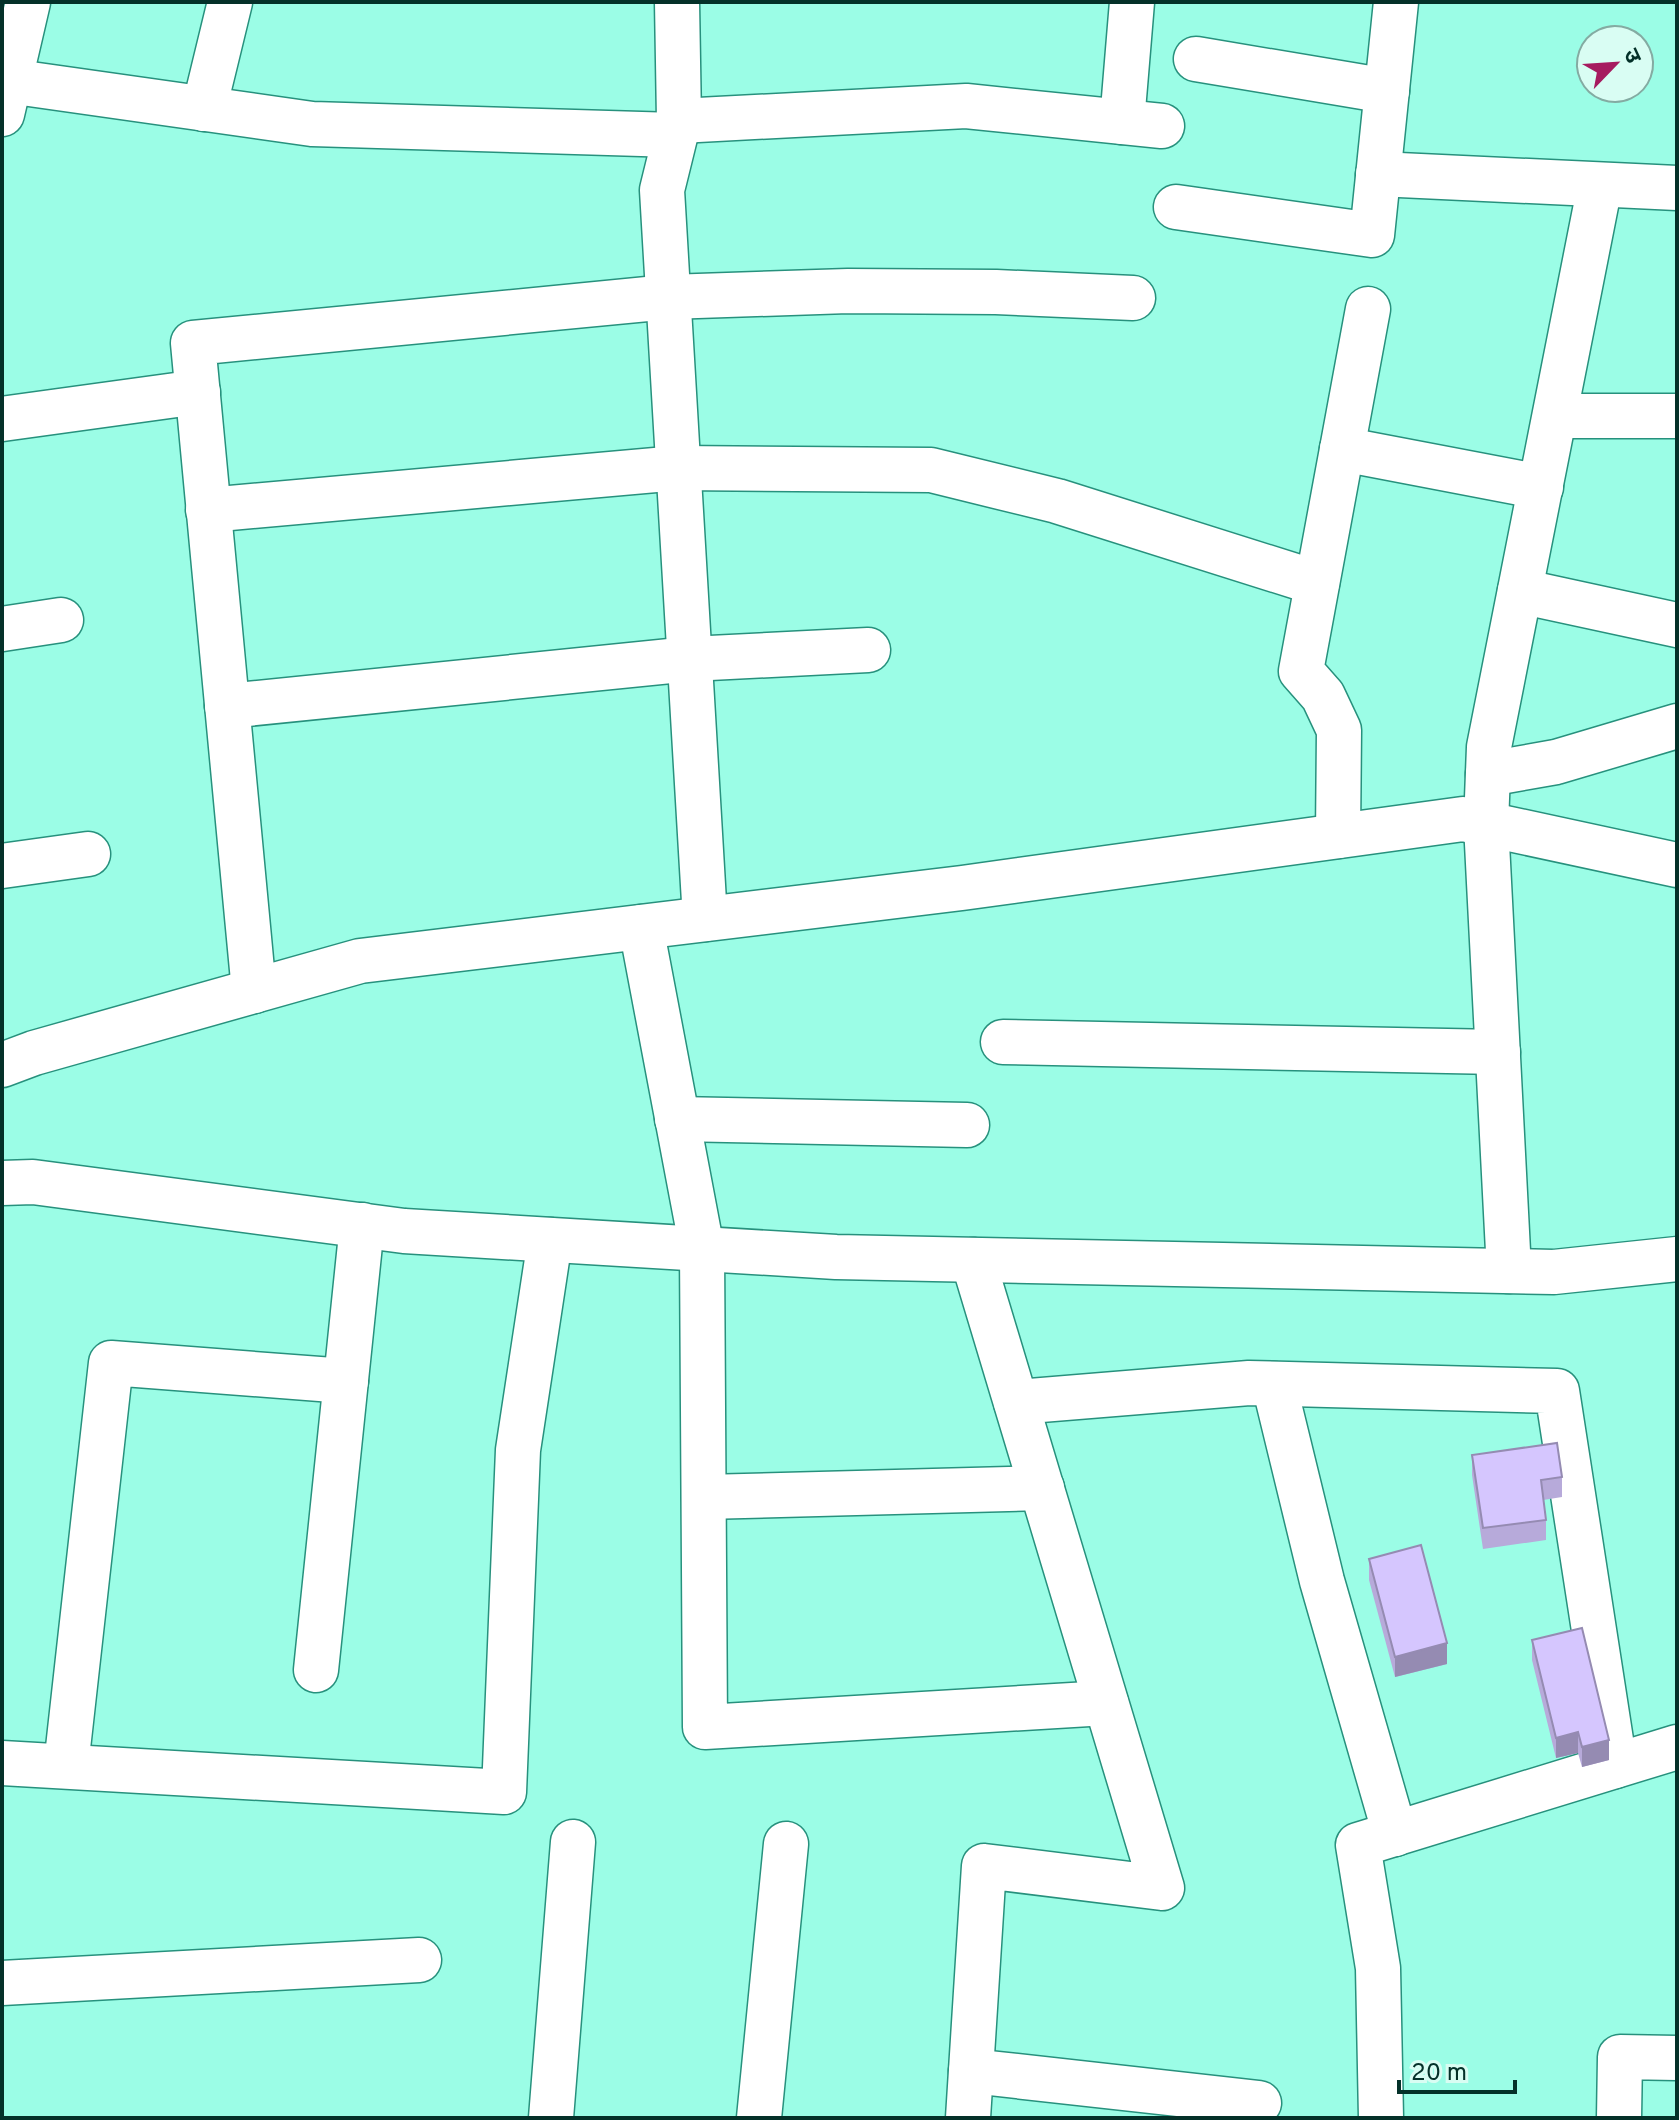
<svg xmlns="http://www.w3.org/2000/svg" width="1679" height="2120" font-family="Overpass,'Noto Sans Devanagari',sans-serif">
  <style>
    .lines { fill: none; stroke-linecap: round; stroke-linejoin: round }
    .minor-casing { stroke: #27917d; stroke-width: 47 }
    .minor { stroke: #fff; stroke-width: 44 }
    .wall { fill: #b7aada }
    .shaded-wall { fill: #958bb2 }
    .building { fill: #d5c6fe; stroke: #958bb2; stroke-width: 2 }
  </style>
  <rect width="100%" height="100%" fill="#9bfde6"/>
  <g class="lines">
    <g class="minor-casing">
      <g id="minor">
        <polyline points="677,2 679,121 662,190 705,919"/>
        <polyline points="1196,59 1387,91"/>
        <polyline points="2,80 312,124 675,135"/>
        <polyline points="204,109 230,2"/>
        <polyline points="2,114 28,2"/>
        <polyline points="679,121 966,106 1162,126"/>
        <polyline points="1122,122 1132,2"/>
        <polyline points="1378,174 1677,188"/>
        <polyline points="1176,207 1372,235 1396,2"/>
        <polyline points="1555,416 1677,416"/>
        <polyline points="2,419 198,392"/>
        <polyline points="1342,449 1541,487"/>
        <polyline points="208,510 678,468 931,470 1057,501 1317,583"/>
        <polyline points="1520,591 1677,625"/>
        <polyline points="2,629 61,620"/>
        <polyline points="227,706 690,659 868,650"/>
        <polyline points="1488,774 1556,762 1677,726"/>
        <polyline points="1338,836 1339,730 1323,696 1301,671 1368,309"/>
        <polyline points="2,866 88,854"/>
        <polyline points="641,927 702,1249 705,1727 1106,1703"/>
        <polyline points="254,991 193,343 668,297 848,291 996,292 1133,298"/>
        <polyline points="1003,1042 1498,1052"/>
        <polyline points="2,1065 34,1053 360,961 962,888 1463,819 1677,865"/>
        <polyline points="677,1119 967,1125"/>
        <polyline points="2,1183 33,1182 404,1231 836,1257 1554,1272 1677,1259"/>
        <polyline points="1509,1271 1486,824 1489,747 1600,185"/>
        <polyline points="1274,1384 1322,1581 1395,1834"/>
        <polyline points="1016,1402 1249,1383 1557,1391 1615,1766"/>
        <polyline points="704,1497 1042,1488"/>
        <polyline points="316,1670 362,1225"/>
        <polyline points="2,1763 504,1792 518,1450 550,1240"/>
        <polyline points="66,1766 111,1363 346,1381"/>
        <polyline points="2,1983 419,1960"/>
        <polyline points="971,2071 1259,2103"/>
        <polyline points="551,2118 573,1842"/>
        <polyline points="759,2118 786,1844"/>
        <polyline points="968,2118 984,1866 1162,1888 973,1260"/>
        <polyline points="1381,2118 1378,1968 1358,1845 1677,1747"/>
        <polyline points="1619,2118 1620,2057 1677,2058"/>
      </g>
    </g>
    <use href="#minor" class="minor"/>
  </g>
  <g class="wall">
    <polygon points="1472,1455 1562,1477 1562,1497 1543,1500 1546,1520 1546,1540 1483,1549 1472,1475"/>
    <polygon points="1369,1559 1447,1664 1395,1677 1369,1580"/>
    <polygon points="1532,1640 1609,1760 1582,1767 1578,1753 1556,1758 1532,1660"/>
  </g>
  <g class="shaded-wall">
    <polygon points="1447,1643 1447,1664 1395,1677 1395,1657"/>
    <polygon points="1578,1732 1578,1753 1556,1758 1556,1738"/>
    <polygon points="1609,1740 1609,1760 1582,1767 1582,1747"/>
  </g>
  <g class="building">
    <polygon points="1557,1443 1562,1477 1541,1480 1546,1520 1483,1528 1472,1455"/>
    <polygon points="1421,1545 1447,1643 1395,1657 1369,1559"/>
    <polygon points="1582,1628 1609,1740 1582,1747 1578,1732 1556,1738 1532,1640"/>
  </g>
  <rect width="1679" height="2120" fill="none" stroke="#043129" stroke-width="8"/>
  <g transform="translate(1615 64) rotate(65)"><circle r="38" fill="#d9fdf3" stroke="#84aba2" stroke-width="2"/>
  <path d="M0-6L14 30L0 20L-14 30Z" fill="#a61b5f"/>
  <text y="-12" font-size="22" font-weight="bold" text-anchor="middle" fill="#043129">उ</text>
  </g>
  <path d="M1399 2080v12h116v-12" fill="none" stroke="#043129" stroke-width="4"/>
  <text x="1411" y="2080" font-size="24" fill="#043129" stroke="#d9fdf3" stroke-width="6" paint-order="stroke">20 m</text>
</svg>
